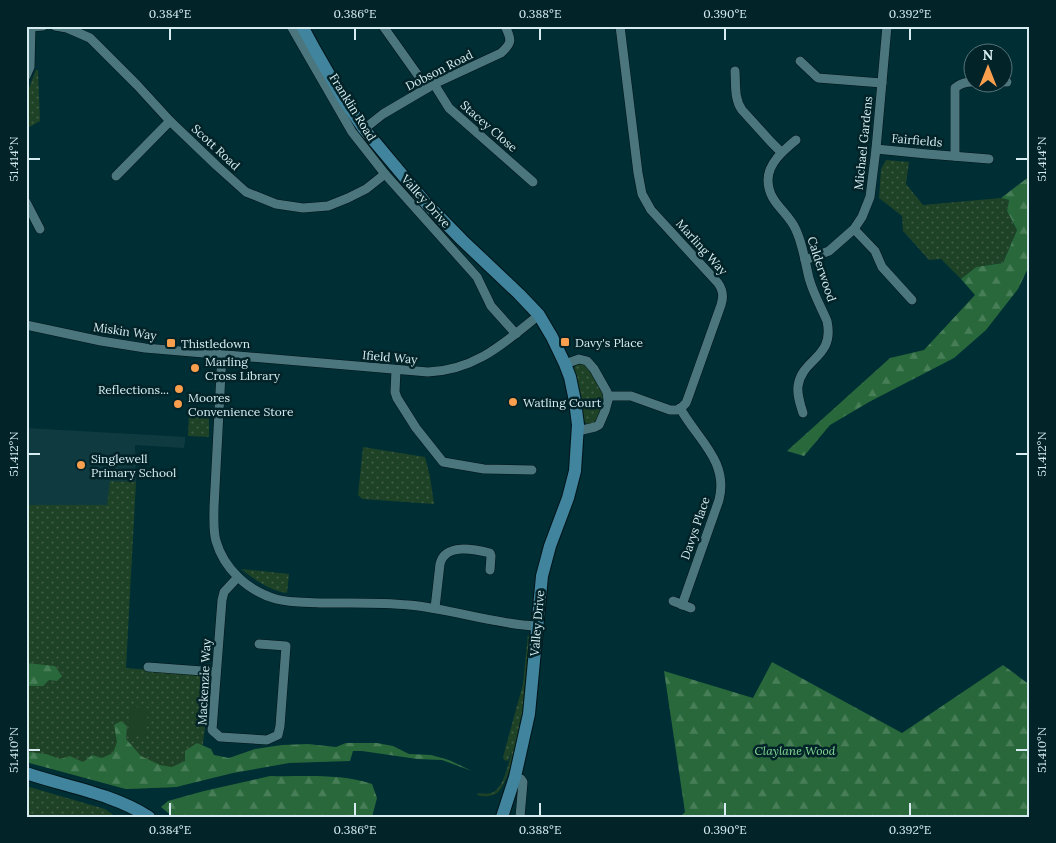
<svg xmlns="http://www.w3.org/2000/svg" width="1056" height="843" font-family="Lora,serif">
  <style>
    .built { fill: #0f3a40 }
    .grass { fill: url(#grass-dots) }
    .forest { fill: url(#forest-firs) }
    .pitch { fill: #1e4226 }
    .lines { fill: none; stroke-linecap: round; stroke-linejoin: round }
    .street-casing { stroke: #011418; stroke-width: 10 }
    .secondary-casing { stroke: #011418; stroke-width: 14 }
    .street { stroke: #4b767d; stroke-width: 9 }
    .secondary { stroke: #40849d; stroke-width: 12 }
    .ticks { fill: none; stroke: #d6ecf0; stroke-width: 2 }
    .poi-dot { fill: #f99f4d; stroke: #022328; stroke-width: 2 }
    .labels { text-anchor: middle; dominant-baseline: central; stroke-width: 5; stroke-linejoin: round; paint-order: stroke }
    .street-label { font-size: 12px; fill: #d6ecf0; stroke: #022328 }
    .poi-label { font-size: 12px; fill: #d6ecf0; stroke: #022328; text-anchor: start }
    .park-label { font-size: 12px; font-style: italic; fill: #84dc96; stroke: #022328 }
    .neatline { fill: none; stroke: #d6ecf0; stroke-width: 2 }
    .ticks-label { font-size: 12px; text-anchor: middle; fill: #d6ecf0 }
  </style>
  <defs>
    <pattern id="grass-dots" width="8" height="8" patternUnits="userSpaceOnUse" patternTransform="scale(1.25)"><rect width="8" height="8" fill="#1e4226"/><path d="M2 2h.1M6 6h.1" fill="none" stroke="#3e5d46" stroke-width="1.8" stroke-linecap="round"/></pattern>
    <pattern id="forest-firs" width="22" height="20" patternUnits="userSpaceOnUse" patternTransform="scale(1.25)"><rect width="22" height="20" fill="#29683a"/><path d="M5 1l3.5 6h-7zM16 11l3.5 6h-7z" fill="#477e57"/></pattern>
  </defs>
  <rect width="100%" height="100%" fill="#002e35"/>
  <polygon class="built" points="26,428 185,437 185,442 184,448 135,445 136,482 111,481 107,505 26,505"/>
  <g class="grass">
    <polygon points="36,70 38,70 40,121 26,129 26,95"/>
    <polygon points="886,160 909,162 906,184 923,205 1001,198 1009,200 1007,211 1017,230 1003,263 976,267 961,279 941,259 929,260 903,231 902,216 879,198 881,169"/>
    <polygon points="587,363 605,397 597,422 588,425 584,421 574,372 574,368 577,364"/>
    <polygon points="189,413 209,415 209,437 188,436"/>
    <polygon points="363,447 425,457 430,477 434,504 362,499 358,495"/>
    <polygon points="110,481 136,482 126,668 212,675 198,781 176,787 126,789 26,762 26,505 107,505"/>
    <path d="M241,569L289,574L287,593C269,590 255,580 241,569Z"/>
    <path d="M528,634L530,639L523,718H521L519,725H522C520,738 507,786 497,793C491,797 484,797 477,795L478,793C482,794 487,794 491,793C504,790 509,760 513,748L508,761L504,760L503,757L523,684Z"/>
    <polygon points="26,786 105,809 112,814 114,817 26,817"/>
  </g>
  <g class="forest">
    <polygon points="1030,176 1030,264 1018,289 986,330 954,358 869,402 830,425 804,456 787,451 890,358 924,350 975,295 961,279 976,267 1003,263 1017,230 1007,211 1009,200 1001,198"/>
    <polygon points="772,662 902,733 1003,665 1030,685 1030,817 680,817 685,812 664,671 753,698"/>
    <polygon points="26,663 55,666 62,676 57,681 49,680 43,686 29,686 26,685"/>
    <polygon points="121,721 127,726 126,739 141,756 160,765 172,767 185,761 185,751 197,743 211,749 214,755 229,758 255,749 282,745 308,744 336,747 346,743 377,743 393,746 409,754 431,755 449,760 472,771 442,760 417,759 362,751 353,751 350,761 289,763 233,773 176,787 126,789 26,762 26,750 29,752 46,754 60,759 70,756 83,762 92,755 102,758 113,753 117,742 114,725"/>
    <path d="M270,776C305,777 338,773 372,784L377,798L372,817H173L161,807L168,801L204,791Z"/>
  </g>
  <polygon class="pitch" points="131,707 148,708 146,736 129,735"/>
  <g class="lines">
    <g class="street-casing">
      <g id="street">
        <polyline points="55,26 67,28 90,38 137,85 170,121 217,166 246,192 276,204 303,208 328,206 348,198 366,189 385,174"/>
        <polyline points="291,26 352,132 385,174 477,277 491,306 516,334"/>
        <polyline points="383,26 427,88"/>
        <polyline points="31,27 43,26"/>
        <polyline points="800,61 818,78 882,83"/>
        <path d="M735,71C736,85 734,99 742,110L771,142L781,152"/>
        <polyline points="26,76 30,67 31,26"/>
        <polyline points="1004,82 1007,82"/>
        <polyline points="434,84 449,108 533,182"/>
        <path d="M364,129L383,114L434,84L501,53C512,43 512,40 505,26"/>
        <path d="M796,140C784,150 768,163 768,180C768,203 788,211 796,230C803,245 805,262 809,278C813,293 821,307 827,321C835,358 802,358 798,386C797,395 800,404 803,413"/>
        <polyline points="876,149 927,154 989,159"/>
        <path d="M955,156V88C961,83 966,82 974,82"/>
        <polyline points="116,176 170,121"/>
        <polyline points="26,202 40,229"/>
        <polyline points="854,229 875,251 882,267 912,300"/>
        <polyline points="805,260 829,251 854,229 862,217 870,197 876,149 887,26"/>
        <path d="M26,325L101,341L145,348L428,372C476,370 504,343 539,315"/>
        <path d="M222,354L214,507C214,518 213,530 216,541C224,569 248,591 276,599C291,603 307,602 322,603C351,603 380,602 409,605C452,609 493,624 536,626"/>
        <polyline points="565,364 579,359 587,361 594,369 607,392 608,400 605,411 599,425 595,427 578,431"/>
        <polyline points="396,370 395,392 397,398 416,428 443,462 484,469 532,470"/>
        <path d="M608,396H631L670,410H677L682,407L686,403L689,395L721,305C724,296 723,290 718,283L651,210L642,194L638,173L620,26"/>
        <path d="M680,408C697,439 729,461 719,500L682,605"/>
        <polyline points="238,577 224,592 222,600 212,730 220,737 267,740 278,735 280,726 286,646 259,644"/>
        <polyline points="673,601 691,608"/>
        <path d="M435,608L440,564C445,543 474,549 490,553L491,556L490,570"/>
        <polyline points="148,667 216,672"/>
        <polyline points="515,777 521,779 523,782 520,817"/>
      </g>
    </g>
    <g class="secondary-casing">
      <g id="secondary">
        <polyline points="302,26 315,50 342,97 364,129 426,203 462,240 519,294 539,315 552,337 565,364 570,377 575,401 578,425 575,471 568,498 550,546 542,576 529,714 515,777 502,817"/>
        <path d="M26,773C67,787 111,793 149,817"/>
      </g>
    </g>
    <use href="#street" class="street"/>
    <use href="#secondary" class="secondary"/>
  </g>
  <path class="ticks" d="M170,28V40M355,28V40M540,28V40M725,28V40M910,28V40M28,159H40M1016,159H1028M28,454H40M1016,454H1028M28,750H40M1016,750H1028M170,803V816M355,803V816M540,803V816M725,803V816M910,803V816"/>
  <g class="poi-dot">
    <rect x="560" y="337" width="10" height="10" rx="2.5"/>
    <rect x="166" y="338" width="10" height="10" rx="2.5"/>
    <circle cx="195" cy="368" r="5"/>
    <circle cx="179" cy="389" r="5"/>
    <circle cx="513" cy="402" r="5"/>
    <circle cx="178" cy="404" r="5"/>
    <circle cx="81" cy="465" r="5"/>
  </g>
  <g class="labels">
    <g class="street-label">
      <text transform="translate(439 70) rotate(-27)">Dobson Road</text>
      <text transform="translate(353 107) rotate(58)">Franklin Road</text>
      <text transform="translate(489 126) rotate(41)">Stacey Close</text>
      <text transform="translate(917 140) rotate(5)">Fairfields</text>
      <text transform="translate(863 143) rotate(-84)">Michael Gardens</text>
      <text transform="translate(216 147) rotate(43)">Scott Road</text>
      <text transform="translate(426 201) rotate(48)">Valley Drive</text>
      <text transform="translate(702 247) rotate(48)">Marling Way</text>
      <text transform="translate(822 269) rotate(72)">Calderwood</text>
      <text transform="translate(125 331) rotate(8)">Miskin Way</text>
      <text transform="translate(390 357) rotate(5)">Ifield Way</text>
      <text transform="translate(695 528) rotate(-71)">Davys Place</text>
      <text transform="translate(537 623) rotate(-85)">Valley Drive</text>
      <text transform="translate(204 682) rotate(-87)">Mackenzie Way</text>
    </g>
    <g class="poi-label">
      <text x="575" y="342">Davy's Place</text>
      <text x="181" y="343">Thistledown</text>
      <text x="205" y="361">Marling<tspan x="205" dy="14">Cross Library</tspan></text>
      <text x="169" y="389" text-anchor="end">Reflections...</text>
      <text x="188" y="397">Moores<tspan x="188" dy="14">Convenience Store</tspan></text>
      <text x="523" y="402">Watling Court</text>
      <text x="91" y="458">Singlewell<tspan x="91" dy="14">Primary School</tspan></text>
    </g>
    <g class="park-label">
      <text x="795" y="750">Claylane Wood</text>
    </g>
  </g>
  <rect width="1056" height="843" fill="none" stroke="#022328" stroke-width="55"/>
  <g transform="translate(988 68)"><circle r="24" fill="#022328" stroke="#577378"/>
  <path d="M0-4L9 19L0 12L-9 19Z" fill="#f99f4d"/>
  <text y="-8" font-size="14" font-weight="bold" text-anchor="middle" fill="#d6ecf0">N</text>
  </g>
  <rect x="28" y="28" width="1000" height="788" class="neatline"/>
  <g class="ticks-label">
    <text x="170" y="18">0.384°E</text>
    <text x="355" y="18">0.386°E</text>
    <text x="540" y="18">0.388°E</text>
    <text x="725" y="18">0.390°E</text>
    <text x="910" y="18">0.392°E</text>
    <text transform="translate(14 159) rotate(-90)" y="4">51.414°N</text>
    <text transform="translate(1042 159) rotate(-90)" y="4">51.414°N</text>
    <text transform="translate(14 454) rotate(-90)" y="4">51.412°N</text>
    <text transform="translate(1042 454) rotate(-90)" y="4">51.412°N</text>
    <text transform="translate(14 750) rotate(-90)" y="4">51.410°N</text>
    <text transform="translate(1042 750) rotate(-90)" y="4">51.410°N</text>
    <text x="170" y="834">0.384°E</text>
    <text x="355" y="834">0.386°E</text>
    <text x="540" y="834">0.388°E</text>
    <text x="725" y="834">0.390°E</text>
    <text x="910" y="834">0.392°E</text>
  </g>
</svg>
